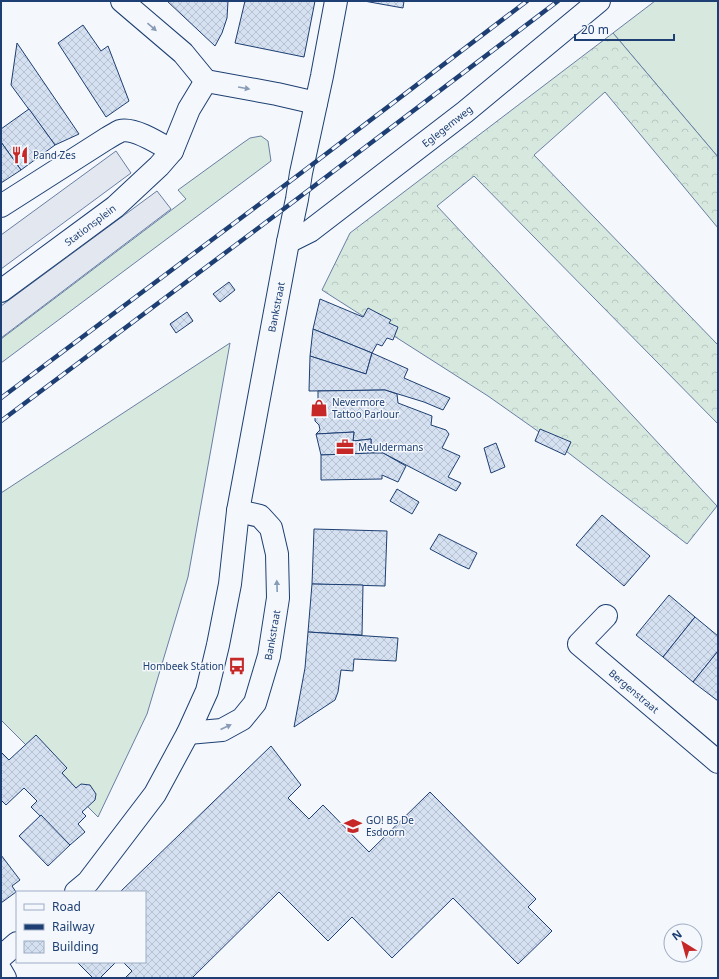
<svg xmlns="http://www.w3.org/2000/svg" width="719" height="979" font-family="'Noto Sans',sans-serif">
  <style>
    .grass { fill: #d7e8df; stroke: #687fa3 }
    .forest { fill: url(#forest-crowns); stroke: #687fa3 }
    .parking { fill: #e3e8f0; stroke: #687fa3 }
    .building { fill: url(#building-cross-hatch); stroke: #1d3f73 }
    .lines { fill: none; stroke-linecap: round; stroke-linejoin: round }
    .street-casing { stroke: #1d3f73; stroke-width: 24 }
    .secondary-casing { stroke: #1d3f73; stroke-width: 24 }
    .street { stroke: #f4f7fb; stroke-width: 22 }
    .secondary { stroke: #f4f7fb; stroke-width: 22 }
    .rail-casing { stroke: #1d3f73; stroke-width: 4.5 }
    .rail { stroke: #f4f7fb; stroke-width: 3; stroke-dasharray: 9; stroke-linecap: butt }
    .oneway { fill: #889bb7 }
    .labels { text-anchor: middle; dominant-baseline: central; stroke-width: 3; stroke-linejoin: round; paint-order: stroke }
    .street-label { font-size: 10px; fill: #1d3f73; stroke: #f4f7fb }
    .poi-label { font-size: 10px; fill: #1d3f73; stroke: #f4f7fb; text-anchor: start }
  </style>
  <defs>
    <pattern id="forest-crowns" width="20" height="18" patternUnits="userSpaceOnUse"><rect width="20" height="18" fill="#d7e8df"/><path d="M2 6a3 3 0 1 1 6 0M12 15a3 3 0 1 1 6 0" fill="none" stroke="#b8c8c3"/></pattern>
    <pattern id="building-cross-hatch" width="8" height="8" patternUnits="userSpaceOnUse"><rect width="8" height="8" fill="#d5e0f0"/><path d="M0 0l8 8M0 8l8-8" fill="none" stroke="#b6c1d1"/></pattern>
  </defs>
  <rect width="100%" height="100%" fill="#f4f7fb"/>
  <g class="grass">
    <polygon points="655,1 718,1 718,157 613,33"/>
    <polygon points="261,136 268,141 271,161 1,363 1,339 186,199 178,190 240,145 250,138"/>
    <polygon points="230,343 188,577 147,714 98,817 1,720 1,493"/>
  </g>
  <polygon class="forest" points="613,33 718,157 718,228 605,92 534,155 718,345 718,424 474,176 437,206 717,506 687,544 566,451 488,396 322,290 350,233"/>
  <g class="parking">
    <polygon points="116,151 131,173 1,269 1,235"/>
    <polygon points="157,191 171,209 1,338 1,306"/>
  </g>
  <g class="building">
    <polygon points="167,1 228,1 227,18 222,33 215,46"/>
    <polygon points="245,1 315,1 304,57 235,43"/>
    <polygon points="364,1 404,1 403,8"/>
    <polygon points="83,25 101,51 108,46 129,101 106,117 58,43"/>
    <polygon points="17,43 79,134 55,145 11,85"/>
    <polygon points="29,109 55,145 21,170 1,142 1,129"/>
    <polygon points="1,142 21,170 1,183"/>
    <polygon points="229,282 235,290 220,302 213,294"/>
    <polygon points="320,299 363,317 368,308 391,320 389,323 398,327 393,340 387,338 382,346 377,344 372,353 313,329"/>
    <polygon points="187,312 193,321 176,333 170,324"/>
    <polygon points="313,329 372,353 366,374 310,356"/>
    <polygon points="372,353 408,369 404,378 450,398 443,410 424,402 385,390 309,391 310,356 366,374"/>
    <polygon points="385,390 397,394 398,403 432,416 431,425 446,430 449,434 442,448 460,456 448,477 461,483 456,491 383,453 371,453 371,439 353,441 354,432 316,434 320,430 319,425 315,421 315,408 318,405 318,391"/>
    <polygon points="540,429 571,442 565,455 535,441"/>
    <polygon points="354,432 353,441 371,439 371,453 321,455 316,434"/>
    <polygon points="496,443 505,467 491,473 484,448"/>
    <polygon points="371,453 383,453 406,466 398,482 382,475 382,479 321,480 321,455"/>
    <polygon points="397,489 419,502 412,514 390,501"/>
    <polygon points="602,515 650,556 624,586 576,545"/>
    <polygon points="314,529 387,531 385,586 312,584"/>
    <polygon points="439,534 477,553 469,569 458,564 430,549"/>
    <polygon points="312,584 363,585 362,635 308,632"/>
    <polygon points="669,595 695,617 663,657 636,635"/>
    <polygon points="695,617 718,636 718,651 693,682 663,657"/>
    <polygon points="308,632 398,638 396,661 354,659 353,671 341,670 338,692 335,700 294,727 305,668"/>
    <polygon points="718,651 718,701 693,682"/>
    <polygon points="36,735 67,768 62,773 76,788 81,784 90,785 96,794 95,800 82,812 86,816 78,824 85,832 70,845 31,807 37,801 24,788 6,805 1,800 1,754 2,753 9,760"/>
    <polygon points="271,746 301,785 288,798 309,819 323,805 369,852 430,792 536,899 528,907 552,931 518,964 453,898 392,958 352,917 328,941 279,892 192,978 125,978 132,971 123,962 145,962 145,892 120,892"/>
    <polygon points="41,815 70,845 48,866 19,836"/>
    <polygon points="1,855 20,880 12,886 16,892 1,903"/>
    <polygon points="77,962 116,962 100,978 93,978"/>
  </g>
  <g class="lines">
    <g class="street-casing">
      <g id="street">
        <polyline points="122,1 183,53 206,81"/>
        <polyline points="206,81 277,94 316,103"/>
        <path d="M1,206L106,139C111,136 116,133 120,131C134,127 160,144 172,151"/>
        <polyline points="288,242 310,231 465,112 599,1"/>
        <polyline points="1,291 115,207 159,166 172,151 189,109 206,81"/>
        <polyline points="606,616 579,644 718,762"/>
        <polyline points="188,733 222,730 242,719 255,703 269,656 278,598 277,554 271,528 260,516 238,511"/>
      </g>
    </g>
    <g class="secondary-casing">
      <g id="secondary">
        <polyline points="76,892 88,882 155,794 188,733 207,691 218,645 230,584 238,511 288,242 297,199 301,173 322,76 336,1"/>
        <polyline points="1,957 17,943"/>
        <polyline points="1,971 5,978"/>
      </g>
    </g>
    <use href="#street" class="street"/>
    <use href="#secondary" class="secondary"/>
    <g class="rail-casing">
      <g id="rail">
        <polyline points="1,398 301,173 527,1"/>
        <polyline points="1,421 297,199 558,1"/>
      </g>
    </g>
    <use href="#rail" class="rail"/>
  </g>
  <defs><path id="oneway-solid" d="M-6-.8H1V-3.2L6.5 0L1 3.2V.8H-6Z"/></defs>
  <g class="oneway">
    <use href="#oneway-solid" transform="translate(152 27) rotate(41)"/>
    <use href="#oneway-solid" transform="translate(244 88) rotate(10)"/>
    <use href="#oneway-solid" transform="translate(277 586) rotate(-92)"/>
    <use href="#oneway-solid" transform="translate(226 727) rotate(-25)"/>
  </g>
  <defs>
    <g id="restaurant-bare" transform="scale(1.38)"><path d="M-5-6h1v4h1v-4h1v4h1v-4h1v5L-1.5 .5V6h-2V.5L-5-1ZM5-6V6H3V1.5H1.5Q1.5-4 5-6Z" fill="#c62828" stroke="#f4f7fb" stroke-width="2.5" paint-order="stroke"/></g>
    <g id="shop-bare" transform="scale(1.38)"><path d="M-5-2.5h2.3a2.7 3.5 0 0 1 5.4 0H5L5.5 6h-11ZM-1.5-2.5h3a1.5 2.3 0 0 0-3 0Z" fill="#c62828" stroke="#f4f7fb" stroke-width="2.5" paint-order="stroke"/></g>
    <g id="office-bare" transform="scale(1.38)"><path d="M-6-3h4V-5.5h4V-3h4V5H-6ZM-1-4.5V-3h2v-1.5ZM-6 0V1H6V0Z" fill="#c62828" stroke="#f4f7fb" stroke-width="2.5" paint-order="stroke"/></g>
    <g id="bus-bare" transform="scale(1.38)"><path d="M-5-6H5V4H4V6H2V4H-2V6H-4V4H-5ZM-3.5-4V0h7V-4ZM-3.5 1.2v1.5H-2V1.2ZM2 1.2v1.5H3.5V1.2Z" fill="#c62828" stroke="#f4f7fb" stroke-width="2.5" paint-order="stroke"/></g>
    <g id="school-bare" transform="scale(1.38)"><path d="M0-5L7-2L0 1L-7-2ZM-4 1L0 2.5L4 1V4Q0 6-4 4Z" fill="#c62828" stroke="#f4f7fb" stroke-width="2.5" paint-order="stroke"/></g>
  </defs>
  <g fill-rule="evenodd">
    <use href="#restaurant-bare" x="20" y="155"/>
    <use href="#shop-bare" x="319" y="408"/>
    <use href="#office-bare" x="345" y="447"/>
    <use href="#bus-bare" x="237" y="666"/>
    <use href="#school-bare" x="353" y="826"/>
  </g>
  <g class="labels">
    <g class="street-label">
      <text transform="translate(447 126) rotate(-38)">Eglegemweg</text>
      <text transform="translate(90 225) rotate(-37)">Stationsplein</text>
      <text transform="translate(276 307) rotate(-79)">Bankstraat</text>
      <text transform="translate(272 635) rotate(-80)">Bankstraat</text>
      <text transform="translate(634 691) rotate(40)">Bergenstraat</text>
    </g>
    <g class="poi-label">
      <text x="33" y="155">Pand Zes</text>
      <text x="332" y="402">Nevermore<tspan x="332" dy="12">Tattoo Parlour</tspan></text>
      <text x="358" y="447">Meuldermans</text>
      <text x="224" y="666" text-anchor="end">Hombeek Station</text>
      <text x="366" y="820">GO! BS De<tspan x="366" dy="12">Esdoorn</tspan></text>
    </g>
  </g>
  <rect width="719" height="979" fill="none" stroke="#1d3f73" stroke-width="4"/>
  <rect x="16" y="891" width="130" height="72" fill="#f4f7fb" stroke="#9eadc5"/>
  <rect x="24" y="904" width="20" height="6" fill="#f4f7fb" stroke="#9eadc5"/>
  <text x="52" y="911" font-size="12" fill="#1d3f73">Road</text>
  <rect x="24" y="924" width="20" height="6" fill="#1d3f73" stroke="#9eadc5"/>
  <text x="52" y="931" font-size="12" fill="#1d3f73">Railway</text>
  <rect x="24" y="941" width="20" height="12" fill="url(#building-cross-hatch)" stroke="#9eadc5"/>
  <text x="52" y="951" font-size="12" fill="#1d3f73">Building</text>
  <g transform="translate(683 943) rotate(323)"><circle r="19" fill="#f4f7fb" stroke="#9eadc5"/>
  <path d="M0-3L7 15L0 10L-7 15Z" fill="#c62828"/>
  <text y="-6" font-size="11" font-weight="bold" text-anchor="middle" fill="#1d3f73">N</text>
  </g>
  <path d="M575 34v6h99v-6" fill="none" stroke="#1d3f73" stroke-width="2"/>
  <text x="581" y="34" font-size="12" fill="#1d3f73" stroke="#f4f7fb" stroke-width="3" paint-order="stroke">20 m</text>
</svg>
